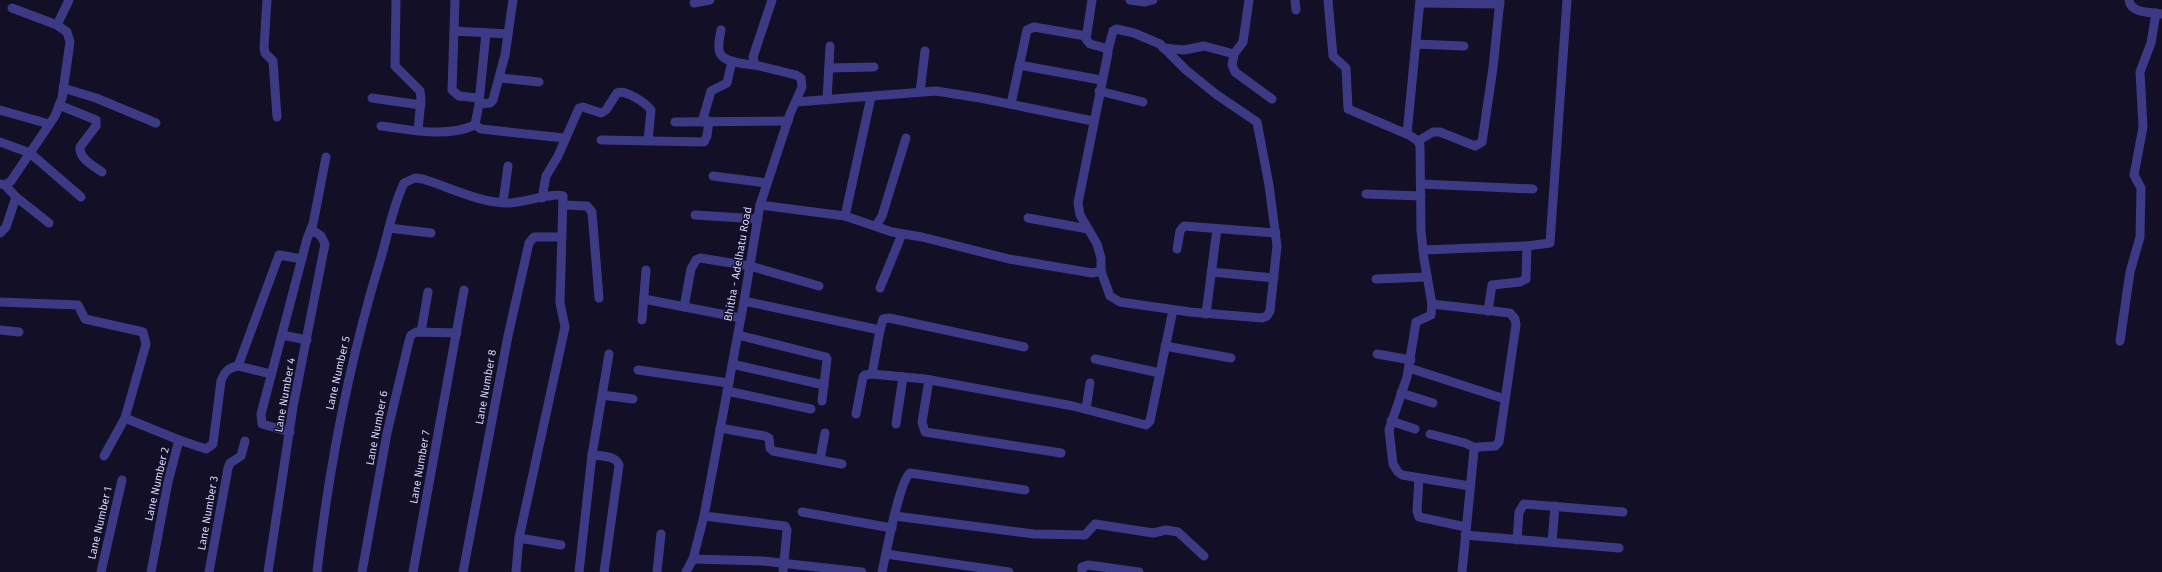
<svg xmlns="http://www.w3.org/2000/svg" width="2162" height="572" font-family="'Fira Sans',sans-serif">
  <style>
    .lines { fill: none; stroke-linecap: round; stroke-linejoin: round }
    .minor { stroke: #3d3a85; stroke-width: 9 }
    .labels { text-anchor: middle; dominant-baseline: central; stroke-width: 3; stroke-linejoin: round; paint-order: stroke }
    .street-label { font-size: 11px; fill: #d9d4ff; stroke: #130f26 }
  </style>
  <rect width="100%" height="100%" fill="#130f26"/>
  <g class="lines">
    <g class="minor">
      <polyline points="267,0 264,48 265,53 273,61 277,117"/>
      <polyline points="396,0 395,66 420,91 421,99 418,131"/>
      <polyline points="455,0 452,90 459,96 479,98"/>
      <polyline points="513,0 505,55 493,100 490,103 479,104 475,125 481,129 564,138"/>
      <polyline points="1130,0 1145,2 1153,0"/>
      <polyline points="1295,0 1296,10"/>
      <polyline points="1328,0 1333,56 1346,68 1348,109 1409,135 1418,141 1420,146 1421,231 1424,259 1432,304 1510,313 1515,319 1516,325 1499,442 1495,446 1478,447 1474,450 1462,572"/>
      <path d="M2129,0C2131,14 2151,12 2162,14"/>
      <polyline points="694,3 710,0"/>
      <polyline points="1420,3 1500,4"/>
      <polyline points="12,8 57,25"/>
      <path d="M721,30C720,36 717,47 720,53C724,63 746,64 755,65"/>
      <polyline points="454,31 508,34"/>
      <polyline points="1416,44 1464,46"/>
      <polyline points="1163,48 1184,50 1204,46 1234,54 1243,42 1249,0"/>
      <polyline points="1234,54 1232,65 1235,72 1272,99"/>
      <polyline points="1019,65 1101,80"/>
      <polyline points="829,68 874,67"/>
      <polyline points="500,78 539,82"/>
      <polyline points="63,88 96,98 156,123"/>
      <polyline points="1099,91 1143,102"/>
      <polyline points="920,92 925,51"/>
      <polyline points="372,98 421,105"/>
      <polyline points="827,100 830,46"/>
      <polyline points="796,102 936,91 980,98 1093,121"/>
      <polyline points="479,103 486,33"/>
      <polyline points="1011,104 1027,30 1034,27 1086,36"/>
      <path d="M59,105L96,120V126L80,147C79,159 94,166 102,172"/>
      <polyline points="0,110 49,124"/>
      <polyline points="675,122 788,121"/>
      <polyline points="702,122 711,91 727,83 732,61"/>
      <path d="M381,126C413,130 445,138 475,125"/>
      <polyline points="1407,134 1420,0"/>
      <polyline points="601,140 704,142 707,136 709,121"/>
      <polyline points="1418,141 1433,132 1440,132 1475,146 1482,142 1493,68 1500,0"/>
      <polyline points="0,142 30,153 81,197"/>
      <polyline points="713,176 767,183"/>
      <polyline points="0,184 5,185 11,181 55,116 62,98 70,42 67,32 57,25 69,0"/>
      <polyline points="1421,184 1533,189"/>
      <polyline points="5,185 16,197 49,223"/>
      <polyline points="1366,194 1421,196"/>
      <path d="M542,198L546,176L558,156L579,108L583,107L601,113L606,110L617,93C625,89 646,103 651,110L648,141"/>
      <polyline points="503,202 508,166"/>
      <polyline points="564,205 587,206 592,212 599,298"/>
      <polyline points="760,205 845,216 892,232 922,237 1009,259 1092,273 1101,271 1101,258 1097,244 1080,215 1078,203 1108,53 1105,48 1090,44 1086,39 1092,0"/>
      <polyline points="695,215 758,219"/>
      <polyline points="845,216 871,97"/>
      <polyline points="1028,218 1088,229"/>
      <polyline points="876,226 882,216 906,138"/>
      <polyline points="389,228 431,233"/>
      <polyline points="0,233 6,227 16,197"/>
      <polyline points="1177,249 1180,231 1184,226 1276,233"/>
      <polyline points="1423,250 1527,246 1550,243 1567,0"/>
      <polyline points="1101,271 1110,296 1120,302 1190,312 1262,318 1267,316 1270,311 1277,246 1269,185 1257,122 1217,95 1186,70 1160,44 1134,33 1116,29 1113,31 1108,50"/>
      <polyline points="1211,272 1274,278"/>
      <polyline points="1376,279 1427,277"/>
      <polyline points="880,288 902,234"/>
      <polyline points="644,299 741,318"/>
      <polyline points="744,301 880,330 872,374 865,375 863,377 856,414"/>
      <polyline points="0,302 78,305 85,319 143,332 146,344 125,418 179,440 168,482 151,572"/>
      <polyline points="1432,304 1431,315 1416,322 1407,377 1389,430 1393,464 1398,472 1402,475 1470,486"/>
      <polyline points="684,307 691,269 696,260 700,258 750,266 819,286"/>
      <polyline points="1488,311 1492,285 1520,282 1526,279 1527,246"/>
      <polyline points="1206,314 1217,229"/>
      <polyline points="642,320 646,270"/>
      <polyline points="0,330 19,332"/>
      <polyline points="880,330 883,319 889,318 1024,347"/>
      <polyline points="421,332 428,292"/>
      <polyline points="282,335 307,340"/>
      <polyline points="738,335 826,357 827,359 822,401"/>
      <polyline points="2120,341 2130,272 2140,237 2141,188 2134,175 2143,127 2140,72 2151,43 2156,13"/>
      <polyline points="1165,346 1231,358"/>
      <polyline points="1377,354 1411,360"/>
      <polyline points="1095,359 1160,373"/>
      <polyline points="732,364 824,385"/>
      <polyline points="1409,368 1505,399"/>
      <polyline points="638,370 729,383"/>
      <polyline points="271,374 238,366 279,255 302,259"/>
      <polyline points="872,374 925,379 1073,406 1146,425 1150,421 1173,310"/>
      <polyline points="929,380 922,422 925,432 1061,453"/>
      <polyline points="727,391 811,409"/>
      <polyline points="1401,393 1433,403"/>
      <polyline points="602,395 633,399"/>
      <polyline points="1086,409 1090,383"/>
      <polyline points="1391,421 1415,429"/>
      <polyline points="896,424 903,377"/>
      <polyline points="720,428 765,436 769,438 770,448 773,451 842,464"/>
      <polyline points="290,432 262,424 261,414 307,239 313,224 326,157"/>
      <polyline points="1430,434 1465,443 1476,448"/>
      <path d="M179,440L206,449L213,444L221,381C225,371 228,368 238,366"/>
      <path d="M592,455C601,456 615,455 619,465L604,572"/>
      <polyline points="104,456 125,418"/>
      <polyline points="820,460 825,433"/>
      <polyline points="1419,478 1417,511 1419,517 1466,527"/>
      <polyline points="802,512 892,528"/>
      <polyline points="704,516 785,526 787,530 783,572"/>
      <polyline points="895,516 1034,534 1085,535 1095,524 1153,533 1166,530 1178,532 1204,556"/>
      <polyline points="1465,535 1619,548"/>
      <polyline points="519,538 561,545"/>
      <polyline points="1517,540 1519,512 1524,504 1623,512"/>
      <polyline points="1552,542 1555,506"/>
      <polyline points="886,554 1009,572"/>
      <polyline points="693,559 763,561 862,572"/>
      <polyline points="101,572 122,480"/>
      <polyline points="209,572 228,468 230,463 241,456 245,441"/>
      <polyline points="268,572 293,407 325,244 321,236 311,229"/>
      <path d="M317,572C329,466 349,363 380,261C388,235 392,208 404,183L415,178L423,179C451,188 480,203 509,203C519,203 558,192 563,196L560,303L565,327L519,538L516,572"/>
      <polyline points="362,572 387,433 409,341 411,335 416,332 457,333"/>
      <polyline points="413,572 464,290"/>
      <polyline points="463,572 508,336 529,243 534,237 562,237"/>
      <polyline points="579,572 592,455 609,354"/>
      <polyline points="657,572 661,534"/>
      <polyline points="686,572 693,559 704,516 744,301 760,205 790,114 802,87 801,78 796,75 755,65 753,57 772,0"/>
      <path d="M882,572C886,554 899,482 910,473L1025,490"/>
      <polyline points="1082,572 1082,567 1088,565 1139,572"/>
    </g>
  </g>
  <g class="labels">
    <g class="street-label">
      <text transform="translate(738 264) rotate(-80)">Bhitha - Adelhatu Road</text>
      <text transform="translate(338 373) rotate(-77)">Lane Number 5</text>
      <text transform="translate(486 387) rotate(-80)">Lane Number 8</text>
      <text transform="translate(285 395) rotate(-80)">Lane Number 4</text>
      <text transform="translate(377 428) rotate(-79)">Lane Number 6</text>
      <text transform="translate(420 467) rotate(-80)">Lane Number 7</text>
      <text transform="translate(157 484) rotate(-77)">Lane Number 2</text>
      <text transform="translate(208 513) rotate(-80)">Lane Number 3</text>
      <text transform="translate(100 523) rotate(-77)">Lane Number 1</text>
    </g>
  </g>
</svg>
